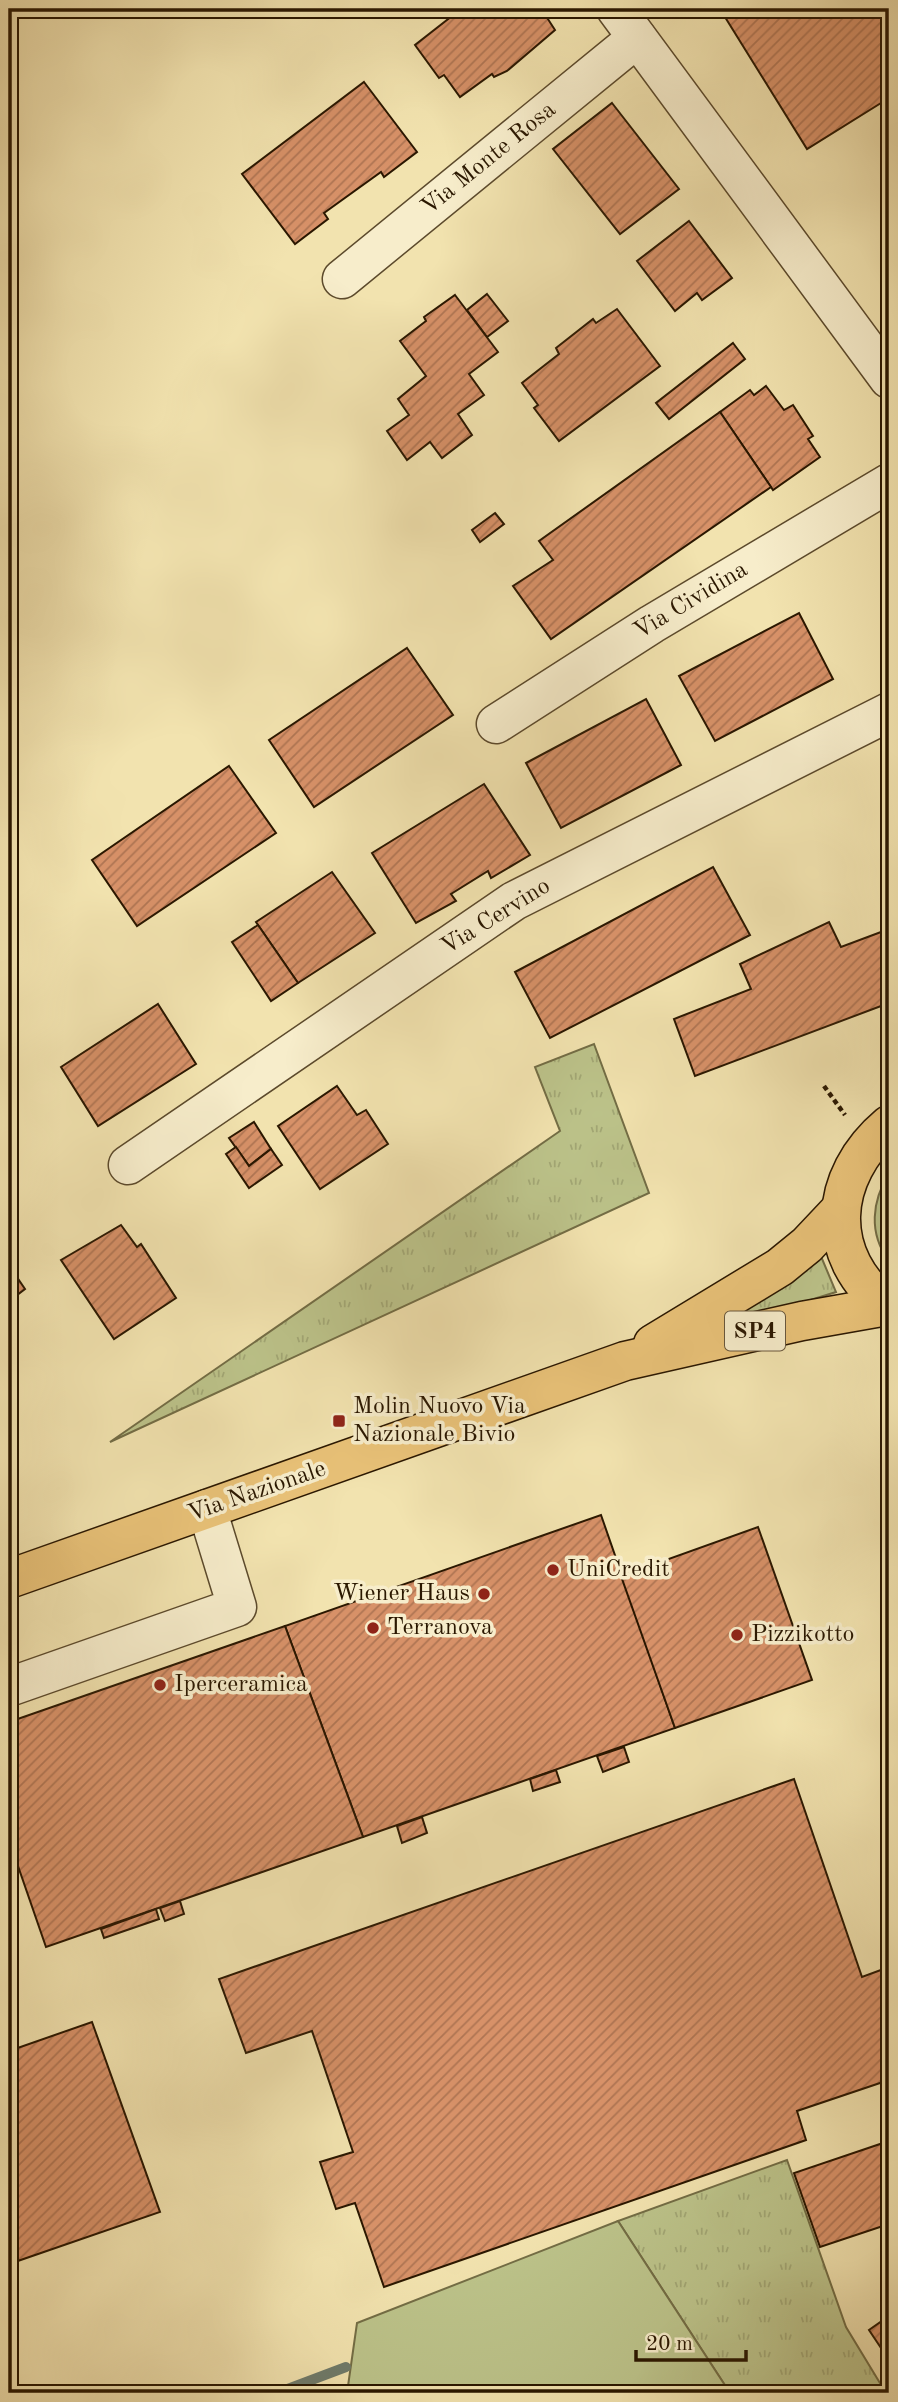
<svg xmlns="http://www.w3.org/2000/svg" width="898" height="2402" font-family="'Old Standard TT',serif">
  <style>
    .grass { fill: url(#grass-tufts); stroke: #736d45; stroke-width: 2 }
    .pitch { fill: #bcc38a; stroke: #736d45; stroke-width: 2 }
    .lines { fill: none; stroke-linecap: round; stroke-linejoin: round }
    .stream { stroke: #6f7b6b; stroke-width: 10 }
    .building { fill: url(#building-hatch); stroke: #2a1700; stroke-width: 2 }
    .minor-casing { stroke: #5c4a2c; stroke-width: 41 }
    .major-casing { stroke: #2a1700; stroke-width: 41 }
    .path { stroke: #2a1700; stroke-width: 4.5; stroke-dasharray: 5 3.5; stroke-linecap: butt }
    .minor { stroke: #f7edcb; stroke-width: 38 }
    .major { stroke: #e9c278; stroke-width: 38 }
    .poi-dot { fill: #8f2418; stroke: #f7edcb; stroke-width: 2.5 }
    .labels { text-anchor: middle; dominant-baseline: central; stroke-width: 7; stroke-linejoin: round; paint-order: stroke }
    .shield { fill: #f7edcb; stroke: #68573d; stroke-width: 2 }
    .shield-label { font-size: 23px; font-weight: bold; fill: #2a1700 }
    .street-label { font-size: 24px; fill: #2a1700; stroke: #f7edcb }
    .poi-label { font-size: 24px; fill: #2a1700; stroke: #f7edcb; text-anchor: start }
  </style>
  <defs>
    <pattern id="grass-tufts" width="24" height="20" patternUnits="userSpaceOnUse" patternTransform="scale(1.75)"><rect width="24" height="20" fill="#bcc38a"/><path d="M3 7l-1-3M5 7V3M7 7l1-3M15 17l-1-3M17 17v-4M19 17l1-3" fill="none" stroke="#a2a775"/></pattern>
    <pattern id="building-hatch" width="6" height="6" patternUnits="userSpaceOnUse" patternTransform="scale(1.75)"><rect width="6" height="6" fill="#d79168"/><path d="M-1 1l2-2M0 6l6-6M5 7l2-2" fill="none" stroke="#af7553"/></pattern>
  </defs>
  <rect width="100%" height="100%" fill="#f2e3af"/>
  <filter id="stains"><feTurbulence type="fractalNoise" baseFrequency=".00286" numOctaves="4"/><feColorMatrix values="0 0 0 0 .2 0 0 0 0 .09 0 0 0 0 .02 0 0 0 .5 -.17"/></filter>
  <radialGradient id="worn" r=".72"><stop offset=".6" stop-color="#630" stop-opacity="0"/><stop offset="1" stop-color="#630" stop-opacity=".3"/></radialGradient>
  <g class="grass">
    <polygon points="594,1044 649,1193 110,1442 560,1131 535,1067"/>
    <path d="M889,1173V1261C868,1233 872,1201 889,1173Z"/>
    <polygon points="820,1254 836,1292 679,1341"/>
    <polygon points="787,2160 846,2327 886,2393 730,2393 618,2221"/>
  </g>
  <polygon class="pitch" points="618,2221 730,2393 347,2393 357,2323"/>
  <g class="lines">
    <polyline class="stream" points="277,2393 346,2367"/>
  </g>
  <g class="building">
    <polygon points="461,9 548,9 544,13 555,30 507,71 494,77 492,74 460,97 444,75 439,78 415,45"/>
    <polygon points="720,9 889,9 889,98 807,149"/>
    <polygon points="364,82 417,152 384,177 381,172 324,213 328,219 295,244 242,174"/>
    <polygon points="612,103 679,189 620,234 553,149"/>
    <polygon points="689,221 732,278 702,300 697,293 675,311 637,261"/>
    <polygon points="487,294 508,321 487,337 467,310"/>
    <polygon points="455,295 498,352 469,374 484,395 458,414 472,435 442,458 430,442 407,460 387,431 409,415 398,399 426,376 400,341 426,321 424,317"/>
    <polygon points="617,309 660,366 559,441 534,408 538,405 522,383 559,354 556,348 593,319 596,323"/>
    <polygon points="733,343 745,359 669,419 656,403"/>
    <polygon points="766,386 784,410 793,405 813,436 808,439 820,457 773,490 720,412 750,390 754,395"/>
    <polygon points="720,412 771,487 551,639 513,586 553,560 539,541"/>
    <polygon points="495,513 504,524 480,542 472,530"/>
    <polygon points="799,613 833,679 715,741 679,676"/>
    <polygon points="407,648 453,715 314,807 269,740"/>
    <polygon points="646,699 681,765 561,828 526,763"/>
    <polygon points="229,766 276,833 137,926 92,860"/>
    <polygon points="484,784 530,855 491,878 488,871 451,894 456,901 416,923 372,853"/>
    <polygon points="713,867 750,935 550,1038 515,972"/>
    <polygon points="332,872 375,933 298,983 256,922"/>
    <polygon points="829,922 841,947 889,929 889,1003 695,1076 674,1019 751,989 740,964"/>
    <polygon points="258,925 298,983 271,1001 232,942"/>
    <polygon points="158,1004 196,1064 98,1126 61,1067"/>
    <polygon points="337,1086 357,1115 366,1110 388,1144 320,1189 278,1126"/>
    <polygon points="254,1122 271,1149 249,1166 229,1138"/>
    <polygon points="236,1147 249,1166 271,1149 282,1165 249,1188 226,1154"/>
    <polygon points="121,1225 137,1247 141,1244 176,1298 114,1339 61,1260"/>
    <polygon points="10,1267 25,1289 12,1299 9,1294"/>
    <polygon points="601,1515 675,1728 363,1837 285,1626"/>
    <polygon points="758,1527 812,1680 675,1728 621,1576"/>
    <polygon points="285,1626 363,1837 46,1947 9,1840 9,1722"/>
    <polygon points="624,1747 629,1762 603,1772 597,1756"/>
    <polygon points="556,1770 560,1782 533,1791 530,1779"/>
    <polygon points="794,1779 862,1977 889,1967 889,2080 797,2111 806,2140 384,2287 355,2203 336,2209 320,2162 353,2152 312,2031 246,2053 219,1979"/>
    <polygon points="422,1817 427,1833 402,1843 397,1826"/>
    <polygon points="180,1901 184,1914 165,1921 160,1908"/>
    <polygon points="156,1909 159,1919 104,1938 101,1929"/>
    <polygon points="92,2022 160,2212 9,2264 9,2051"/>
    <polygon points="889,2141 889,2224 820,2247 794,2173"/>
    <polygon points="889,2316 889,2360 869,2330"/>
  </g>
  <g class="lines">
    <g class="minor-casing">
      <g id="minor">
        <polyline points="616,9 889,379"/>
        <polyline points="342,279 637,38"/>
        <polyline points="496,724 652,624 889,483"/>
        <polyline points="128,1165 514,901 889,712"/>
        <polyline points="9,1687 237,1607 207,1509"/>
      </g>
    </g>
    <g class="major-casing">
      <g id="major">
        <path d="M889,1125C828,1176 822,1257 889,1307"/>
        <polyline points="653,1344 780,1267 807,1245 840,1210"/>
        <polyline points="9,1579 625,1361 802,1321 887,1306"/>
      </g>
    </g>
    <polyline class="path" points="824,1086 845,1115"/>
    <use href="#minor" class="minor"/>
    <use href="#major" class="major"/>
  </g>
  <g class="poi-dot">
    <rect x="332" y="1414" width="14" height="14" rx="3.5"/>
    <circle cx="553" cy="1570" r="7"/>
    <circle cx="484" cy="1594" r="7"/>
    <circle cx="373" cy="1628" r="7"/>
    <circle cx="737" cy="1635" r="7"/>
    <circle cx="160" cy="1685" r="7"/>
  </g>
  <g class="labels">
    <rect class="shield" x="725" y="1311.5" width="60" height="39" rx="5"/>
    <g class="shield-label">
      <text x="755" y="1331">SP4</text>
    </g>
    <g class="street-label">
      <text transform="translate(489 159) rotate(-39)">Via Monte Rosa</text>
      <text transform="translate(691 601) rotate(-31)">Via Cividina</text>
      <text transform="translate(496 917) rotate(-32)">Via Cervino</text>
      <text transform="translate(257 1492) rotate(-19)">Via Nazionale</text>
    </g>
    <g class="poi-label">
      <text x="353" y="1407">Molin Nuovo Via<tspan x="353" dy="28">Nazionale Bivio</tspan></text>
      <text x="567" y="1570">UniCredit</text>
      <text x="470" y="1594" text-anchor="end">Wiener Haus</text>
      <text x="387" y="1628">Terranova</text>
      <text x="751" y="1635">Pizzikotto</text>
      <text x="174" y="1685">Iperceramica</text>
    </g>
  </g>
  <rect width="898" height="2402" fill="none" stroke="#f2e3af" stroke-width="35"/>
  <rect x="10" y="10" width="877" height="2381" fill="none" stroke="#2a1700" stroke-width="3.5"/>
  <rect x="18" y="18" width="863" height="2367" fill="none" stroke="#2a1700" stroke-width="2"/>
  <path d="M636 2350v10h110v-10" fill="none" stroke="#2a1700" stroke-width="3.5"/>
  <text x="646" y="2350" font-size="21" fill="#2a1700" stroke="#f7edcb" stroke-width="5" paint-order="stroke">20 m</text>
  <rect width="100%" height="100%" filter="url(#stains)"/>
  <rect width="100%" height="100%" fill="url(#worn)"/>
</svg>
